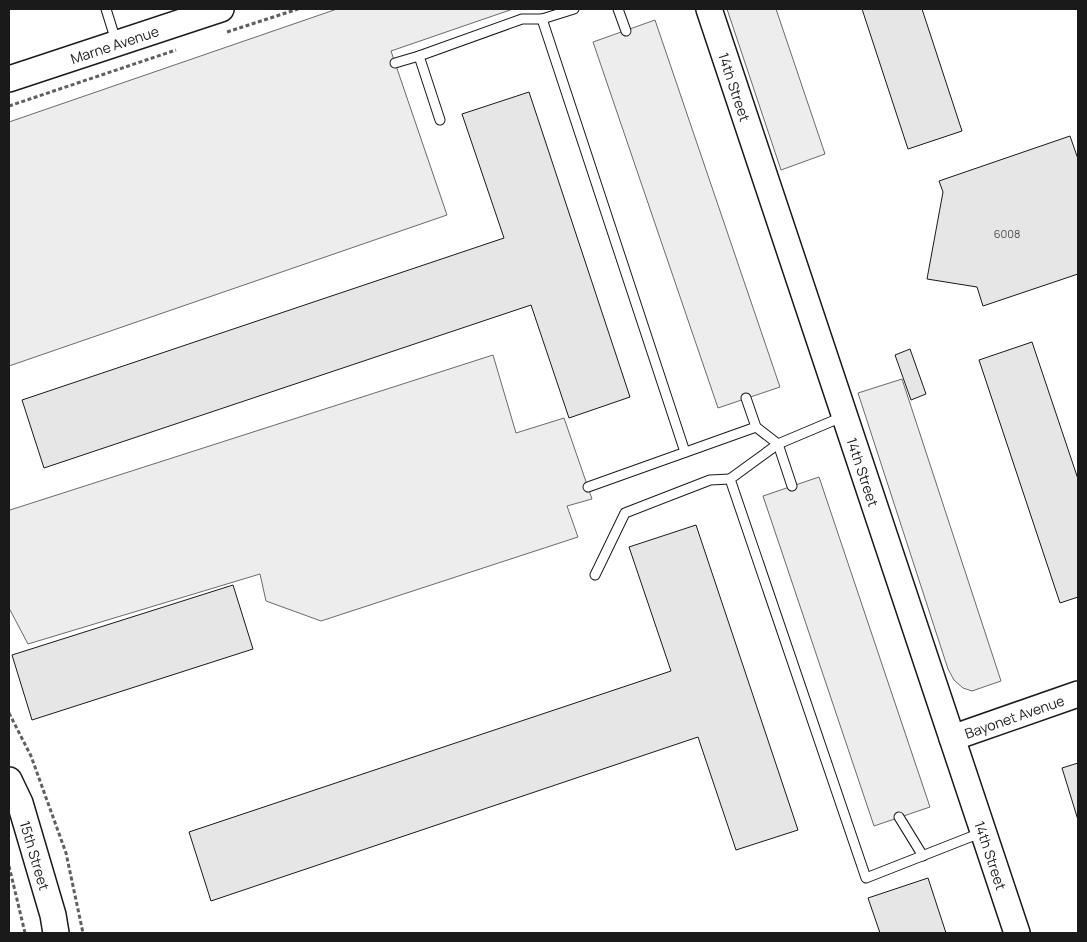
<svg xmlns="http://www.w3.org/2000/svg" width="1087" height="942" font-family="Manrope,sans-serif">
  <style>
    .parking { fill: #ededed; stroke: #6a6a6a }
    .building { fill: #e6e6e6; stroke: #1a1a1a }
    .lines { fill: none; stroke-linecap: round; stroke-linejoin: round }
    .lane-casing { stroke: #1a1a1a; stroke-width: 11 }
    .secondary-casing { stroke: #1a1a1a; stroke-width: 28 }
    .path { stroke: #5f5f5f; stroke-width: 3; stroke-dasharray: 4 2.5; stroke-linecap: butt }
    .lane { stroke: #fff; stroke-width: 9 }
    .secondary { stroke: #fff; stroke-width: 25 }
    .labels { text-anchor: middle; dominant-baseline: central; stroke-width: 4; stroke-linejoin: round; paint-order: stroke }
    .number-label { font-size: 11px; fill: #4d4d4d }
    .street-label { font-size: 14px; fill: #1a1a1a; stroke: #fff }
  </style>
  <rect width="100%" height="100%" fill="#fff"/>
  <g class="parking">
    <polygon points="337,9 513,9 391,51 447,215 9,366 9,122"/>
    <polygon points="727,9 776,9 825,154 781,170"/>
    <polygon points="655,20 780,387 718,408 593,42"/>
    <polygon points="493,355 516,433 564,418 592,499 567,506 578,537 321,621 266,601 260,574 28,644 9,608 9,509 10,510"/>
    <polygon points="902,379 1001,681 972,691 963,688 954,680 948,669 858,393"/>
    <polygon points="819,477 930,807 874,826 763,496"/>
  </g>
  <g class="building">
    <polygon points="862,9 922,9 962,131 908,149"/>
    <polygon points="529,92 630,397 569,418 531,305 44,468 22,400 504,238 462,114"/>
    <polygon points="1070,136 1078,159 1078,274 983,306 977,287 927,279 943,192 939,181"/>
    <polygon points="1032,342 1078,479 1078,597 1060,603 979,360"/>
    <polygon points="910,349 926,394 911,400 895,355"/>
    <polygon points="696,525 798,830 736,850 698,737 211,901 189,832 671,671 629,547"/>
    <polygon points="233,585 253,649 32,720 12,655"/>
    <polygon points="1078,763 1078,820 1062,768"/>
    <polygon points="928,878 946,933 880,933 868,898"/>
  </g>
  <g class="lines">
    <g class="lane-casing">
      <g id="lane">
        <polyline points="106,9 116,41"/>
        <polyline points="574,9 542,19 685,452"/>
        <polyline points="618,9 626,31"/>
        <polyline points="395,63 419,56"/>
        <polyline points="440,120 419,56 522,19 542,19"/>
        <polyline points="746,398 756,427 778,444 792,486"/>
        <polyline points="842,417 778,444 730,479 866,878 983,832"/>
        <polyline points="588,487 756,427"/>
        <polyline points="595,575 625,513 710,480 730,479"/>
        <polyline points="899,817 923,856"/>
      </g>
    </g>
    <g class="secondary-casing">
      <g id="secondary">
        <path id="s1" d="M709,9L1017,933"/>
        <path id="s2" d="M9,79L221,9"/>
        <path id="s3" d="M952,738L1078,694"/>
        <path id="s4" d="M9,780L20,803L53,915L56,933"/>
      </g>
    </g>
    <g class="path">
      <polyline points="227,32 298,9"/>
      <polyline points="9,106 176,50"/>
      <polyline points="9,713 31,756 66,853 83,933"/>
      <polyline points="9,866 25,933"/>
    </g>
    <use href="#lane" class="lane"/>
    <use href="#secondary" class="secondary"/>
  </g>
  <g class="labels">
    <g class="number-label">
      <text x="1007" y="233">6008</text>
    </g>
    <g class="street-label">
      <text stroke="none"><textPath href="#s2" startOffset="111">Marne Avenue</textPath></text>
      <text stroke="none"><textPath href="#s1" startOffset="82">14th Street</textPath></text>
      <text stroke="none"><textPath href="#s1" startOffset="488">14th Street</textPath></text>
      <text stroke="none"><textPath href="#s3" startOffset="66">Bayonet Avenue</textPath></text>
      <text stroke="none"><textPath href="#s1" startOffset="892">14th Street</textPath></text>
      <text stroke="none"><textPath href="#s4" startOffset="80">15th Street</textPath></text>
    </g>
  </g>
  <rect width="1087" height="942" fill="none" stroke="#1a1a1a" stroke-width="20"/>
</svg>
